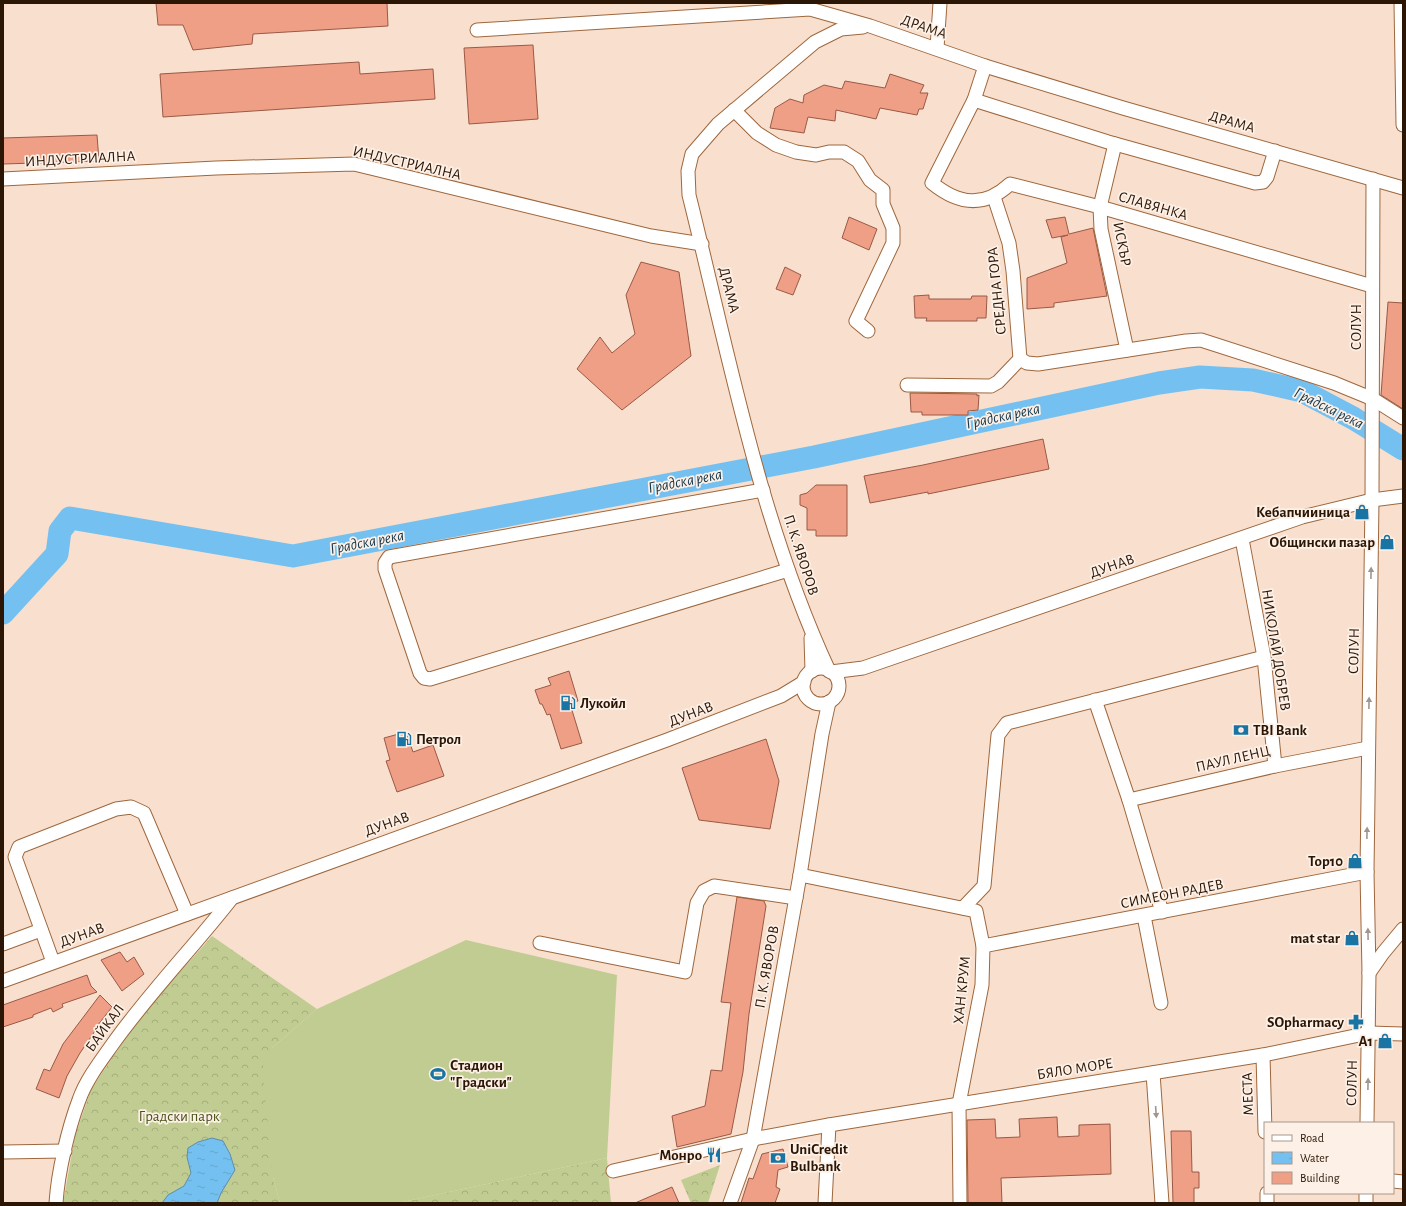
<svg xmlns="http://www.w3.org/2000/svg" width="1406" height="1206" font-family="'Alegreya Sans',sans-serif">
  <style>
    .forest { fill: url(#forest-crowns) }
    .garden { fill: #c0cc91 }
    .water { fill: url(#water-ripples); stroke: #5e8daa }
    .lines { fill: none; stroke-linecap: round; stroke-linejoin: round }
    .river { stroke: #74c1f1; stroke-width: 23 }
    .building { fill: #ef9f86; stroke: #9a5946 }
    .minor-casing { stroke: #9e673d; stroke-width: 15 }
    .minor { stroke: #fff; stroke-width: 13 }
    .oneway { fill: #a0968e }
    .labels { text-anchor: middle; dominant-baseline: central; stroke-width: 3.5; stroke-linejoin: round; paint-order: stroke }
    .street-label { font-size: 15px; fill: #2b1504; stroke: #fcf0e7 }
    .poi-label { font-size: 15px; font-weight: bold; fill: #2b1504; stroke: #fcf0e7; text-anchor: end }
    .park-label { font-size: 15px; fill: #4a531a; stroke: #fcf0e7 }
    .water-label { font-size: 16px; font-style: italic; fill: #14364a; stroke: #fcf0e7 }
  </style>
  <defs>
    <pattern id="forest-crowns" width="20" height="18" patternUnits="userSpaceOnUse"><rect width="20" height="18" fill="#c0cc91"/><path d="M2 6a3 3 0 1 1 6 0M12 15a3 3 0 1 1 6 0" fill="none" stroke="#a5ae7b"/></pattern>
    <pattern id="water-ripples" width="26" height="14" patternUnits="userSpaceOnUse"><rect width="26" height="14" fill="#74c1f1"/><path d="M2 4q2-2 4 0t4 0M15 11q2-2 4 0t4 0" fill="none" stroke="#65a5cd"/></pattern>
  </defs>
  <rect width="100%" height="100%" fill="#f9e0ce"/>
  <g class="forest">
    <polygon points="212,936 317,1009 272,1048 273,1177 280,1203 63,1203 75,1136 91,1089 141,1016"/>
    <polygon points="607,1158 611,1203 398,1203"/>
    <polygon points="720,1165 708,1203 691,1203 681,1180"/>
  </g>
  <polygon class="garden" points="466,940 617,975 607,1158 398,1203 280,1203 273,1177 264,1086 263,1062 272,1048 317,1009"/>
  <polygon class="water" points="212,1138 223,1141 230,1154 235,1170 221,1193 217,1203 162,1203 168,1195 184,1186 191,1173 187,1157 188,1148 198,1142"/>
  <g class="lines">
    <polyline class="river" points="3,613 57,554 60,531 70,518 293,556 814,457 1159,383 1200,377 1253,380 1302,391 1353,418 1403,449"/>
  </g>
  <g class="building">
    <polygon points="156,3 387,3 388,26 253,34 252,44 193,50 183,25 158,25"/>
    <polygon points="533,45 538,119 469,124 464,48"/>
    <polygon points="359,62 360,74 433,69 435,99 163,117 160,74"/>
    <polygon points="890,74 924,85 920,93 928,93 923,109 919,109 917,115 880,108 876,119 836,110 835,121 808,117 804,133 770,128 775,108 790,99 803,103 804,95 824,85 842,89 845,81 885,88"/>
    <polygon points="97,135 99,161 3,164 3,138"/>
    <polygon points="849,217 877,229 869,250 842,238"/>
    <polygon points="1065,217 1069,234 1093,228 1107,296 1054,303 1054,307 1027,309 1027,278 1067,263 1061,237 1068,235 1052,238 1046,220"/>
    <polygon points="641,262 679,272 691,356 622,410 577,369 600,337 612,353 635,334 626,295"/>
    <polygon points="785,267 801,275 793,295 776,289"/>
    <polygon points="929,295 929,299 971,299 972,296 987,296 986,318 977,318 977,321 926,321 927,318 915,318 914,296"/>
    <polygon points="1388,302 1403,303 1403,409 1381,395"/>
    <polygon points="910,393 977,394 977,396 979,395 978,410 968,411 968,415 922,415 922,412 911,412"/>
    <polygon points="1043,439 1049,469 928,494 928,492 870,503 864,476 923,465"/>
    <polygon points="816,485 847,485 847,536 816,536 816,530 807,530 807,508 800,505 800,495 807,493"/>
    <polygon points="569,671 578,701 574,702 575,706 571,707 582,743 561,749 550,714 547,715 542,704 540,704 535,690 551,685 548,678"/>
    <polygon points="406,732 413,752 433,745 444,776 397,792 386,761 390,760 384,738"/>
    <polygon points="766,739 779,781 770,829 699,820 682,768"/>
    <polygon points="737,897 764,901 766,906 749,1014 743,1072 731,1134 677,1147 672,1116 705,1106 711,1070 722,1071 731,1003 721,1002"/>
    <polygon points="120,952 127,962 134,957 144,974 122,991 101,960"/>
    <polygon points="87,975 91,986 97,992 62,1004 63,1007 53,1012 51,1008 33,1015 33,1017 3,1027 3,1005"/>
    <polygon points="100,995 112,1007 94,1030 95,1031 80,1053 67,1076 59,1098 36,1089 44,1069 50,1071 63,1044"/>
    <polygon points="1057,1117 1058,1137 1079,1136 1079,1125 1110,1124 1111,1174 1001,1178 1002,1203 968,1203 967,1120 995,1119 996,1138 1020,1137 1019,1119"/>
    <polygon points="1171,1131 1191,1131 1192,1172 1199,1172 1199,1188 1194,1188 1194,1203 1173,1203"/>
    <polygon points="783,1149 788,1167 778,1170 776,1187 780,1189 775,1203 741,1203 749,1178 753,1179 762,1154"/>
    <polygon points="672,1187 679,1203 635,1203"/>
  </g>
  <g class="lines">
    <g class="minor-casing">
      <g id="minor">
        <polyline points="1401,3 1403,125"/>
        <polyline points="477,30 810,9 870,26 985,66 1123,108 1403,188"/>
        <polyline points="937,48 940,3"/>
        <path d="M985,66L974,100L932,183C959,205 984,208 1010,184L1100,207L1372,286"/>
        <polyline points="974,100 1108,142 1255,183 1263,182 1267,177 1275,151"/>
        <polyline points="734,110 757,133 776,145 796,152 816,155 829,152 844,152 858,161 870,180 883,190 883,204 893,228 893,243 856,321 868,331"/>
        <polyline points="1115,144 1100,207 1101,229 1127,350"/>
        <polyline points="3,179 216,168 354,164 651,236 702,244"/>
        <polyline points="994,197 1009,243 1013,271 1020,359"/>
        <polyline points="1020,359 1027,363 1038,364 1186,341 1201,340 1334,383 1373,399 1403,418"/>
        <polyline points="907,385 991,386 998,382 1020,359"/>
        <polyline points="763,490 389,557 385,563 385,569 420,673 424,678 430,679 788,570"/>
        <polyline points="1242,539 1264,657 1275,766"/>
        <polyline points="811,638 812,671"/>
        <circle cx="821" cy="686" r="18"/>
        <path d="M829,671C759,520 729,355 689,195L688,171L692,154L718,124L815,42L841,29L863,27"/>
        <polyline points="831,672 863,668 1302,517 1372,500 1403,496"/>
        <polyline points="1095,700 1129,800 1162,912"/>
        <polyline points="1129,800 1275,766 1368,748"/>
        <polyline points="800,875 976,911 983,946 982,985 959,1104 960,1203"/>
        <polyline points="963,908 984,886 998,735 1007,723 1264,657"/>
        <polyline points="1144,916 1161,1003"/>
        <polyline points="540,943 685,972 697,903 704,891 714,886 796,898"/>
        <polyline points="3,944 41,930"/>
        <polyline points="983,946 1367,872"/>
        <polyline points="53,962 15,857 19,847 116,809 131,807 144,813 187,914"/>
        <polyline points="1369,973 1383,953 1403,929"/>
        <polyline points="3,981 667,740 781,696 804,682"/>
        <polyline points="1263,1055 1265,1132"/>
        <polyline points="1153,1073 1162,1203"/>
        <polyline points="1367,1123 1369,973 1367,872 1372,500 1373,179"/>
        <polyline points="3,1152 65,1151"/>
        <polyline points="613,1171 753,1139 829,1125 1263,1055 1369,1033 1403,1034"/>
        <polyline points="1393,1181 1403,1182"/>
        <polyline points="1267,1193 1267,1203"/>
        <polyline points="1366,1193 1366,1203"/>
        <path d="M56,1203C58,1172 68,1129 79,1100C86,1080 100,1062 112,1045C148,994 193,948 232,898"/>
        <polyline points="730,1203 753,1139 800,875 822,734 829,702"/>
        <polyline points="825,1203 829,1125"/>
      </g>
    </g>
    <use href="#minor" class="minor"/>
  </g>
  <defs><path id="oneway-solid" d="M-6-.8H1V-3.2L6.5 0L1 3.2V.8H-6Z"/></defs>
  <g class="oneway">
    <use href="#oneway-solid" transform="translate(1371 573) rotate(-89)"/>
    <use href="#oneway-solid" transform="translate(1369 703) rotate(-89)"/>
    <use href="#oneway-solid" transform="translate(1367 833) rotate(-89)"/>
    <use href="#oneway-solid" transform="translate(1368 934) rotate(-91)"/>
    <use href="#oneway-solid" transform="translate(1368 1084) rotate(-89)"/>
    <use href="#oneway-solid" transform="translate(1156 1112) rotate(86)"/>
  </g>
  <defs>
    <g id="shop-bare" transform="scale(1.2)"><path d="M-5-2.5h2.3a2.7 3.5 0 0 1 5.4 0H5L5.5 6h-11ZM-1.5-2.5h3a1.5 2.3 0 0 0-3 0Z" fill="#1974a3" stroke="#fcf0e7" stroke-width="2.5" paint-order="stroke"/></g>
    <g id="fuel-bare" transform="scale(1.2)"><path d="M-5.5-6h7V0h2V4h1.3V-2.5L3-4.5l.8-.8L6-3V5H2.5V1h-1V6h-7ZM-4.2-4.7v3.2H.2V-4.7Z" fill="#1974a3" stroke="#fcf0e7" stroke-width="2.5" paint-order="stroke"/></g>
    <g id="bank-bare" transform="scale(1.2)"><path d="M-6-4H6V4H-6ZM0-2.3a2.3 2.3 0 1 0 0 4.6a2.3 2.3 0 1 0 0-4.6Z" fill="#1974a3" stroke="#fcf0e7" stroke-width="2.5" paint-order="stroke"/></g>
    <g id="pharmacy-bare" transform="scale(1.2)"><path d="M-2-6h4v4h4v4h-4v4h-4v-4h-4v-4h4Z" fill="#1974a3" stroke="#fcf0e7" stroke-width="2.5" paint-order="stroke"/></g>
    <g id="stadium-bare" transform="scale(1.2)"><path d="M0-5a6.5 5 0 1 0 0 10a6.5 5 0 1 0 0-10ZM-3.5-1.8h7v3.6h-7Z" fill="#1974a3" stroke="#fcf0e7" stroke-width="2.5" paint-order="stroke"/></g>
    <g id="restaurant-bare" transform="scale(1.2)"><path d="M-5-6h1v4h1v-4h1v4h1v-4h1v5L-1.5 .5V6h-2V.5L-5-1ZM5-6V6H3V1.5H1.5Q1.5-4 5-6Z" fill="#1974a3" stroke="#fcf0e7" stroke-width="2.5" paint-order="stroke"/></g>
  </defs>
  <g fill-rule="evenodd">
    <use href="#shop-bare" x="1362" y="512"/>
    <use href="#shop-bare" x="1387" y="542"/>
    <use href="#fuel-bare" x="568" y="703"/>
    <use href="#bank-bare" x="1241" y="730"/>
    <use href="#fuel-bare" x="404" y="739"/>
    <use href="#shop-bare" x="1355" y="861"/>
    <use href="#shop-bare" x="1352" y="938"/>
    <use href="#pharmacy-bare" x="1356" y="1022"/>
    <use href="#shop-bare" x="1385" y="1041"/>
    <use href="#stadium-bare" x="438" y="1074"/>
    <use href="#restaurant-bare" x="714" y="1155"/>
    <use href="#bank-bare" x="778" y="1158"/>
  </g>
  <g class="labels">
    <g class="street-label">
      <text transform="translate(924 27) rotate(19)">ДРАМА</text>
      <text transform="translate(1232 122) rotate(16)">ДРАМА</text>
      <text transform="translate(80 159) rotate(-3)">ИНДУСТРИАЛНА</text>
      <text transform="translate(407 163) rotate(13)">ИНДУСТРИАЛНА</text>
      <text transform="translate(1153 206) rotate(16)">СЛАВЯНКА</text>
      <text transform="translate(1122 244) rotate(79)">ИСКЪР</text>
      <text transform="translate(729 290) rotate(76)">ДРАМА</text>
      <text transform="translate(997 291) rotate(-96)">СРЕДНА ГОРА</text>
      <text transform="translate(1356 327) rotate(-90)">СОЛУН</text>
      <text transform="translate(801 555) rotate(72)">П. К. ЯВОРОВ</text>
      <text transform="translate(1112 566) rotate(-19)">ДУНАВ</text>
      <text transform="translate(1276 650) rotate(81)">НИКОЛАЙ ДОБРЕВ</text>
      <text transform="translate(1354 651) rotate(-89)">СОЛУН</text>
      <text transform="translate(691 714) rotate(-21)">ДУНАВ</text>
      <text transform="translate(1233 759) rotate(-13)">ПАУЛ ЛЕНЦ</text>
      <text transform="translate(387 824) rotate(-20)">ДУНАВ</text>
      <text transform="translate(1172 894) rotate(-11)">СИМЕОН РАДЕВ</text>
      <text transform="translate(82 935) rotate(-20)">ДУНАВ</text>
      <text transform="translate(767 967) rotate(-80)">П. К. ЯВОРОВ</text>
      <text transform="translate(962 990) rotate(-84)">ХАН КРУМ</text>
      <text transform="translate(105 1028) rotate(-54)">БАЙКАЛ</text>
      <text transform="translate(1075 1069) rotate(-9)">БЯЛО МОРЕ</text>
      <text transform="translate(1352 1083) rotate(-89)">СОЛУН</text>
      <text transform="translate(1248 1094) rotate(-92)">МЕСТА</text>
    </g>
    <g class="poi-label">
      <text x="1350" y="512">Кебапчииница</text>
      <text x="1375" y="542">Общински пазар</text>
      <text x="580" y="703" text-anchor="start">Лукойл</text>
      <text x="1253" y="730" text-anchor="start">TBI Bank</text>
      <text x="416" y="739" text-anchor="start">Петрол</text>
      <text x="1343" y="861">Top10</text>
      <text x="1340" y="938">mat star</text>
      <text x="1344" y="1022">SOpharmacy</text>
      <text x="1373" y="1041">A1</text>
      <text x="450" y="1065" text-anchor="start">Стадион<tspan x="450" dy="17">"Градски"</tspan></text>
      <text x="790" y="1149" text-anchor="start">UniCredit<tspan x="790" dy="17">Bulbank</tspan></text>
      <text x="702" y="1155">Монро</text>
    </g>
    <g class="park-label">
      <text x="179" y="1116">Градски парк</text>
    </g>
    <g class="water-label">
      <text transform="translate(1329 408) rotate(26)">Градска река</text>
      <text transform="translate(1003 416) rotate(-12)">Градска река</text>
      <text transform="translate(685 481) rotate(-11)">Градска река</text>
      <text transform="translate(367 542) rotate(-11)">Градска река</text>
    </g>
  </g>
  <rect width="1406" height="1206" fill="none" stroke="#2b1504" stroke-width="8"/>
  <rect x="1264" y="1122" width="130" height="72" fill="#fcf0e7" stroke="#a8988c"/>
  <rect x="1272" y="1135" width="20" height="6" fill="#ffffff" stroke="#a8988c"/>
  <text x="1300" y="1142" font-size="12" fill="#2b1504">Road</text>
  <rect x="1272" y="1152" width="20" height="12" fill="url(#water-ripples)" stroke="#a8988c"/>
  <text x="1300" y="1162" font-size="12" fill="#2b1504">Water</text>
  <rect x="1272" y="1172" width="20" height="12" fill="#ef9f86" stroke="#a8988c"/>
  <text x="1300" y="1182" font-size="12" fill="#2b1504">Building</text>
</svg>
